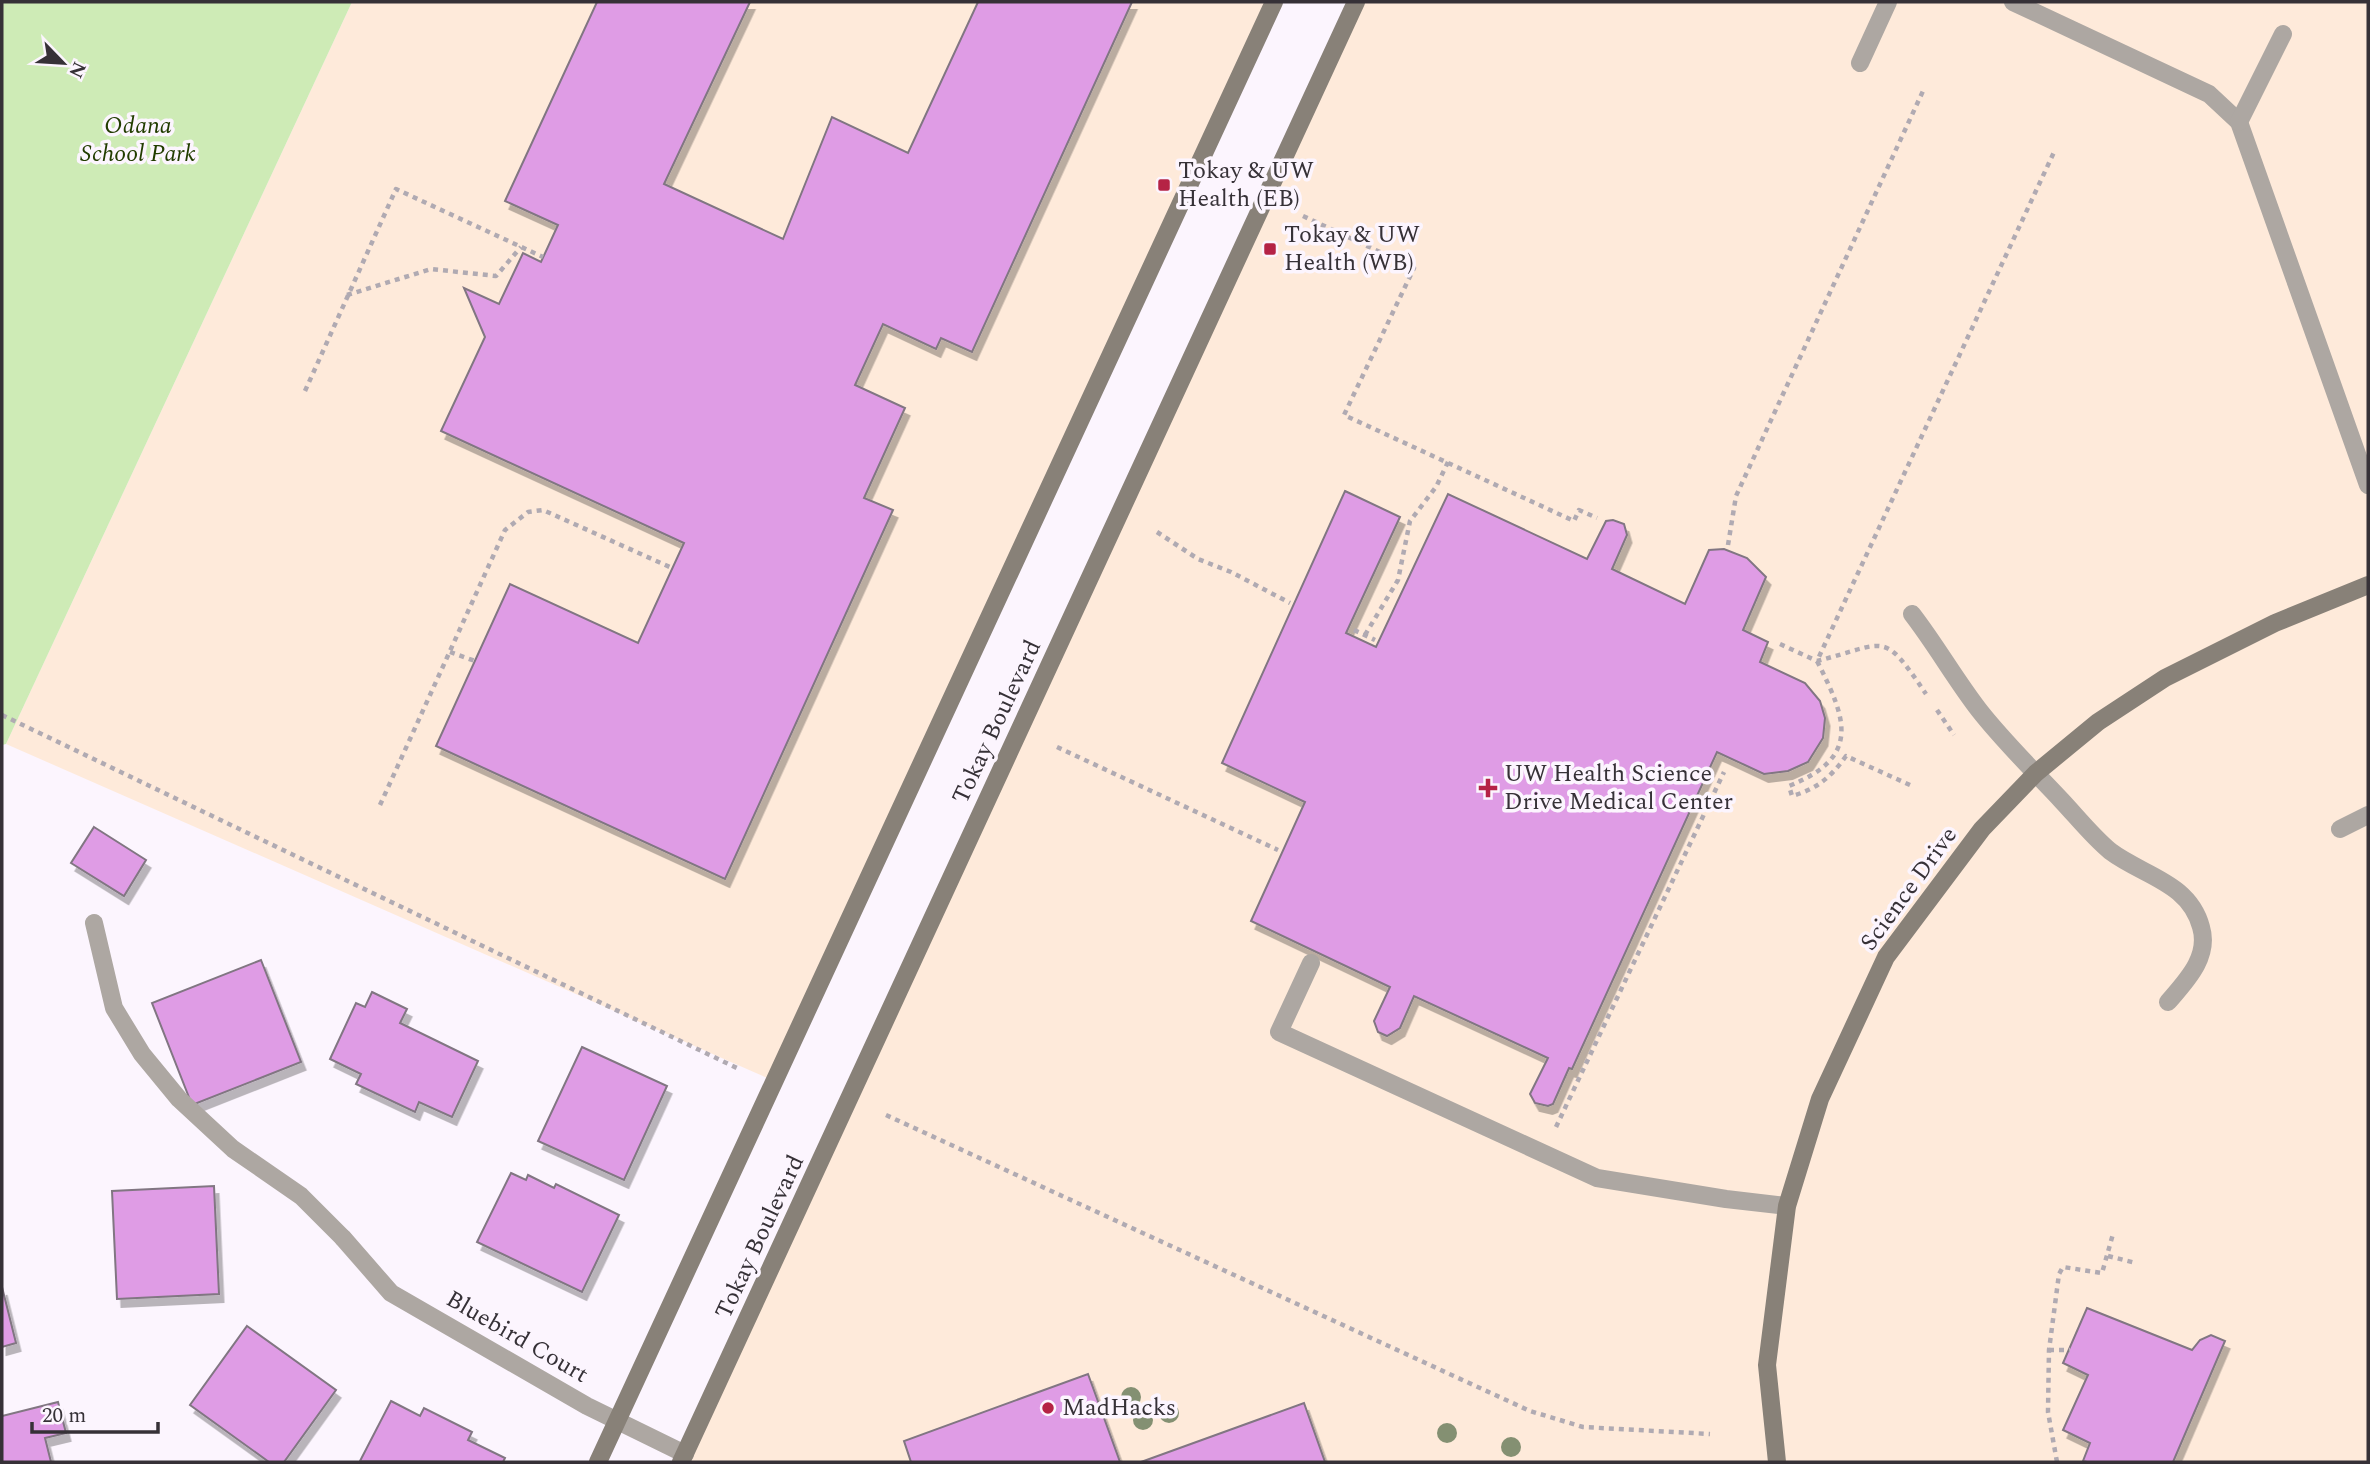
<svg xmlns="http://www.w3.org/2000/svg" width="2370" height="1464" font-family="Spectral,serif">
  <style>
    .commercial { fill: #feeada }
    .green { fill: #ceebb6 }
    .building { fill: #df9ce5; stroke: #817682; stroke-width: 2; filter: url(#shadow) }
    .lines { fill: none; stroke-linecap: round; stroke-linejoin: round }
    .path { stroke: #b0aab2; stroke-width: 4.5; stroke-dasharray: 5 5; stroke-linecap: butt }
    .lane { stroke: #ada7a2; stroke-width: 18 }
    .street { stroke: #ada7a2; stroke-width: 18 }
    .secondary { stroke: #888178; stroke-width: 18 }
    .tree { fill: #849072 }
    .poi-dot { fill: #b52345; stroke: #fcf5fe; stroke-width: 2.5 }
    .labels { text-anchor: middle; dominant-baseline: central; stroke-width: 7; stroke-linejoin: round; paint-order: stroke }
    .park-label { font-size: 24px; font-style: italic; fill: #223d00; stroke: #fcf5fe }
    .poi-label { font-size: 24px; fill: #363137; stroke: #fcf5fe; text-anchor: start }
    .street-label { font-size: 24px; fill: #363137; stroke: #fcf5fe }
  </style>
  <defs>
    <filter id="shadow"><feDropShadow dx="4.5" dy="8" stdDeviation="0" flood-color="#0004"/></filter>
  </defs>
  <rect width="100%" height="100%" fill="#fcf5fe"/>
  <g class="commercial">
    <polygon points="352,2 1274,2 774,1081 6,744"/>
    <polygon points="1356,2 2368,2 2368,1462 681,1462"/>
  </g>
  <polygon class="green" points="2,2 352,2 6,744 2,745"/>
  <g class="building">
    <polygon points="597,2 750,2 664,184 783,239 832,117 908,153 978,2 1132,2 972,352 941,338 936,349 883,324 855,385 905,408 864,498 893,510 725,879 436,746 510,584 638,643 684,543 441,431 485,337 464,288 499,304 523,253 541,262 558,225 505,201"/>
    <polygon points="1345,491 1400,517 1346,633 1376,647 1448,494 1587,559 1606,521 1613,520 1624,524 1627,535 1612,569 1685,604 1709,550 1724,549 1747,558 1766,577 1743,630 1768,642 1760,662 1805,683 1820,701 1825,718 1823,738 1808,762 1788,771 1764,774 1717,752 1572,1069 1569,1068 1553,1104 1548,1106 1535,1103 1530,1094 1548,1058 1414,996 1400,1028 1387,1036 1378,1032 1374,1021 1390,987 1251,921 1305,802 1222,763"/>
    <polygon points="94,827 146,860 124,896 71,863"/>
    <polygon points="261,960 301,1062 192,1105 152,1003"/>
    <polygon points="372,992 407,1009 400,1023 478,1061 452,1117 419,1102 415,1112 356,1084 361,1074 330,1059 356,1003 365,1007"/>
    <polygon points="582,1047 667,1086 624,1180 538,1141"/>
    <polygon points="511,1173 526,1180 528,1175 554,1188 556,1184 619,1215 582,1292 477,1242"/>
    <polygon points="214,1186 219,1294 117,1299 112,1191"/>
    <polygon points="2,1287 16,1343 2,1347"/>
    <polygon points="2087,1308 2192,1350 2200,1340 2211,1335 2225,1341 2173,1462 2087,1462 2083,1461 2090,1443 2063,1430 2088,1375 2063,1363"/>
    <polygon points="247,1326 336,1390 284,1462 269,1462 190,1405"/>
    <polygon points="1088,1374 1120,1462 911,1462 904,1441"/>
    <polygon points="391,1401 420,1416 424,1408 472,1432 468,1440 505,1458 503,1462 360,1461"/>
    <polygon points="58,1402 66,1433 45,1438 51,1462 2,1462 2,1416"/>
    <polygon points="1304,1403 1325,1462 1141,1462"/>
  </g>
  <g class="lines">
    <g class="path">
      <polyline points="1303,216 1414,268 1344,415 1574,521 1579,510 1597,518"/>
      <polyline points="347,295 431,269 496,276 521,247"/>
      <polyline points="305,391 396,189 543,257"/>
      <polyline points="1157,532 1198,559 1231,572 1290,603"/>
      <polyline points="1728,545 1736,496 1923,91"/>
      <polyline points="1354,630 1375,640"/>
      <polyline points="1365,635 1398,580 1410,521 1436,487 1448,462"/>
      <path d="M1780,644L1817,661C1888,643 1882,629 1926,694"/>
      <polyline points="450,652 475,661"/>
      <polyline points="1937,710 1954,735"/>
      <polyline points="2,715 741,1070"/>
      <polyline points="1057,747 1278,850"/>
      <path d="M1910,785L1846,756C1831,777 1817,789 1792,796L1789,786C1861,757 1847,720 1817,661L2055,150"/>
      <polyline points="380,805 505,530 528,512 543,510 672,568"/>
      <polyline points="886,1115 1530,1411 1583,1427 1710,1434"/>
      <polyline points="1556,1127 1724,772"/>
      <polyline points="2108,1256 2136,1263"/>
      <polyline points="2049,1350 2070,1350"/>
      <polyline points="2057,1462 2048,1412 2049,1350 2059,1274 2063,1267 2102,1273 2113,1234"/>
    </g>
    <g class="lane">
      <polyline points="2013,2 2209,94 2239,122 2368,485"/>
      <polyline points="1860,63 1888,2"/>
      <polyline points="2239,122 2283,34"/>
      <path d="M1912,614C1936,645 1955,679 1979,710C2004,742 2034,771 2062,801C2077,817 2093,837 2110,851C2143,876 2189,882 2201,927C2210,957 2186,981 2168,1002"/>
      <polyline points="2340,829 2368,815"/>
      <polyline points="94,923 114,1008 142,1054 179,1099 233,1149 301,1196 343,1238"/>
      <polyline points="1311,963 1279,1032 1597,1178 1726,1199 1787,1206"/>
    </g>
    <polyline class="street" points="343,1238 391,1293 587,1406 685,1454"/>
    <g class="secondary">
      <polyline points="598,1462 1274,2"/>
      <polyline points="681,1462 1356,2"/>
      <polyline points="1777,1462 1767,1365 1787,1206 1820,1099 1886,957 1982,829 2036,773 2098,722 2165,678 2275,623 2368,585"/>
    </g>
  </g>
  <g class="tree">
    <circle cx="1131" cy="1397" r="10"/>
    <circle cx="1169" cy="1413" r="10"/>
    <circle cx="1143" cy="1420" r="10"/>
    <circle cx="1447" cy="1433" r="10"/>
    <circle cx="1511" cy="1447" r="10"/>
  </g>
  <g class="poi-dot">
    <rect x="1157" y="178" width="14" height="14" rx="3.5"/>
    <rect x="1263" y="242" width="14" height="14" rx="3.5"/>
    <path d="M1484.5 777.5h7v7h7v7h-7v7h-7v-7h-7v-7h7z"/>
    <circle cx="1048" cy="1408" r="7"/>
  </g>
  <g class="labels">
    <g class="park-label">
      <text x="138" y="126">Odana<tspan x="138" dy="28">School Park</tspan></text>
    </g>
    <g class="poi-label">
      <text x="1178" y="171">Tokay &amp; UW<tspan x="1178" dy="28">Health (EB)</tspan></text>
      <text x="1284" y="235">Tokay &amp; UW<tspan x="1284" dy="28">Health (WB)</tspan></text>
      <text x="1504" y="774">UW Health Science<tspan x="1504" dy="28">Drive Medical Center</tspan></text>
      <text x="1062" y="1408">MadHacks</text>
    </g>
    <g class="street-label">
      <text transform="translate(997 722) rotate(-65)">Tokay Boulevard</text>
      <text transform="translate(1909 889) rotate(-54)">Science Drive</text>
      <text transform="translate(760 1237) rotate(-65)">Tokay Boulevard</text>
      <text transform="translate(517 1337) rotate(30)">Bluebird Court</text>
    </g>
  </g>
  <rect width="2370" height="1464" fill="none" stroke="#363137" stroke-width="7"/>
  <g transform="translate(63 63) rotate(115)" stroke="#fcf5fe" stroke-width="5" paint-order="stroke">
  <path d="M0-5L12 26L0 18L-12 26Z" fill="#363137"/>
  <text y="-10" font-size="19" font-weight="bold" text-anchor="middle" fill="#363137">N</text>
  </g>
  <path d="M32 1422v10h126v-10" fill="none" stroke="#363137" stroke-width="3.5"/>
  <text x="42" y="1422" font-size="21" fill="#363137" stroke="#fcf5fe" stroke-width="5" paint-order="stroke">20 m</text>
</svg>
